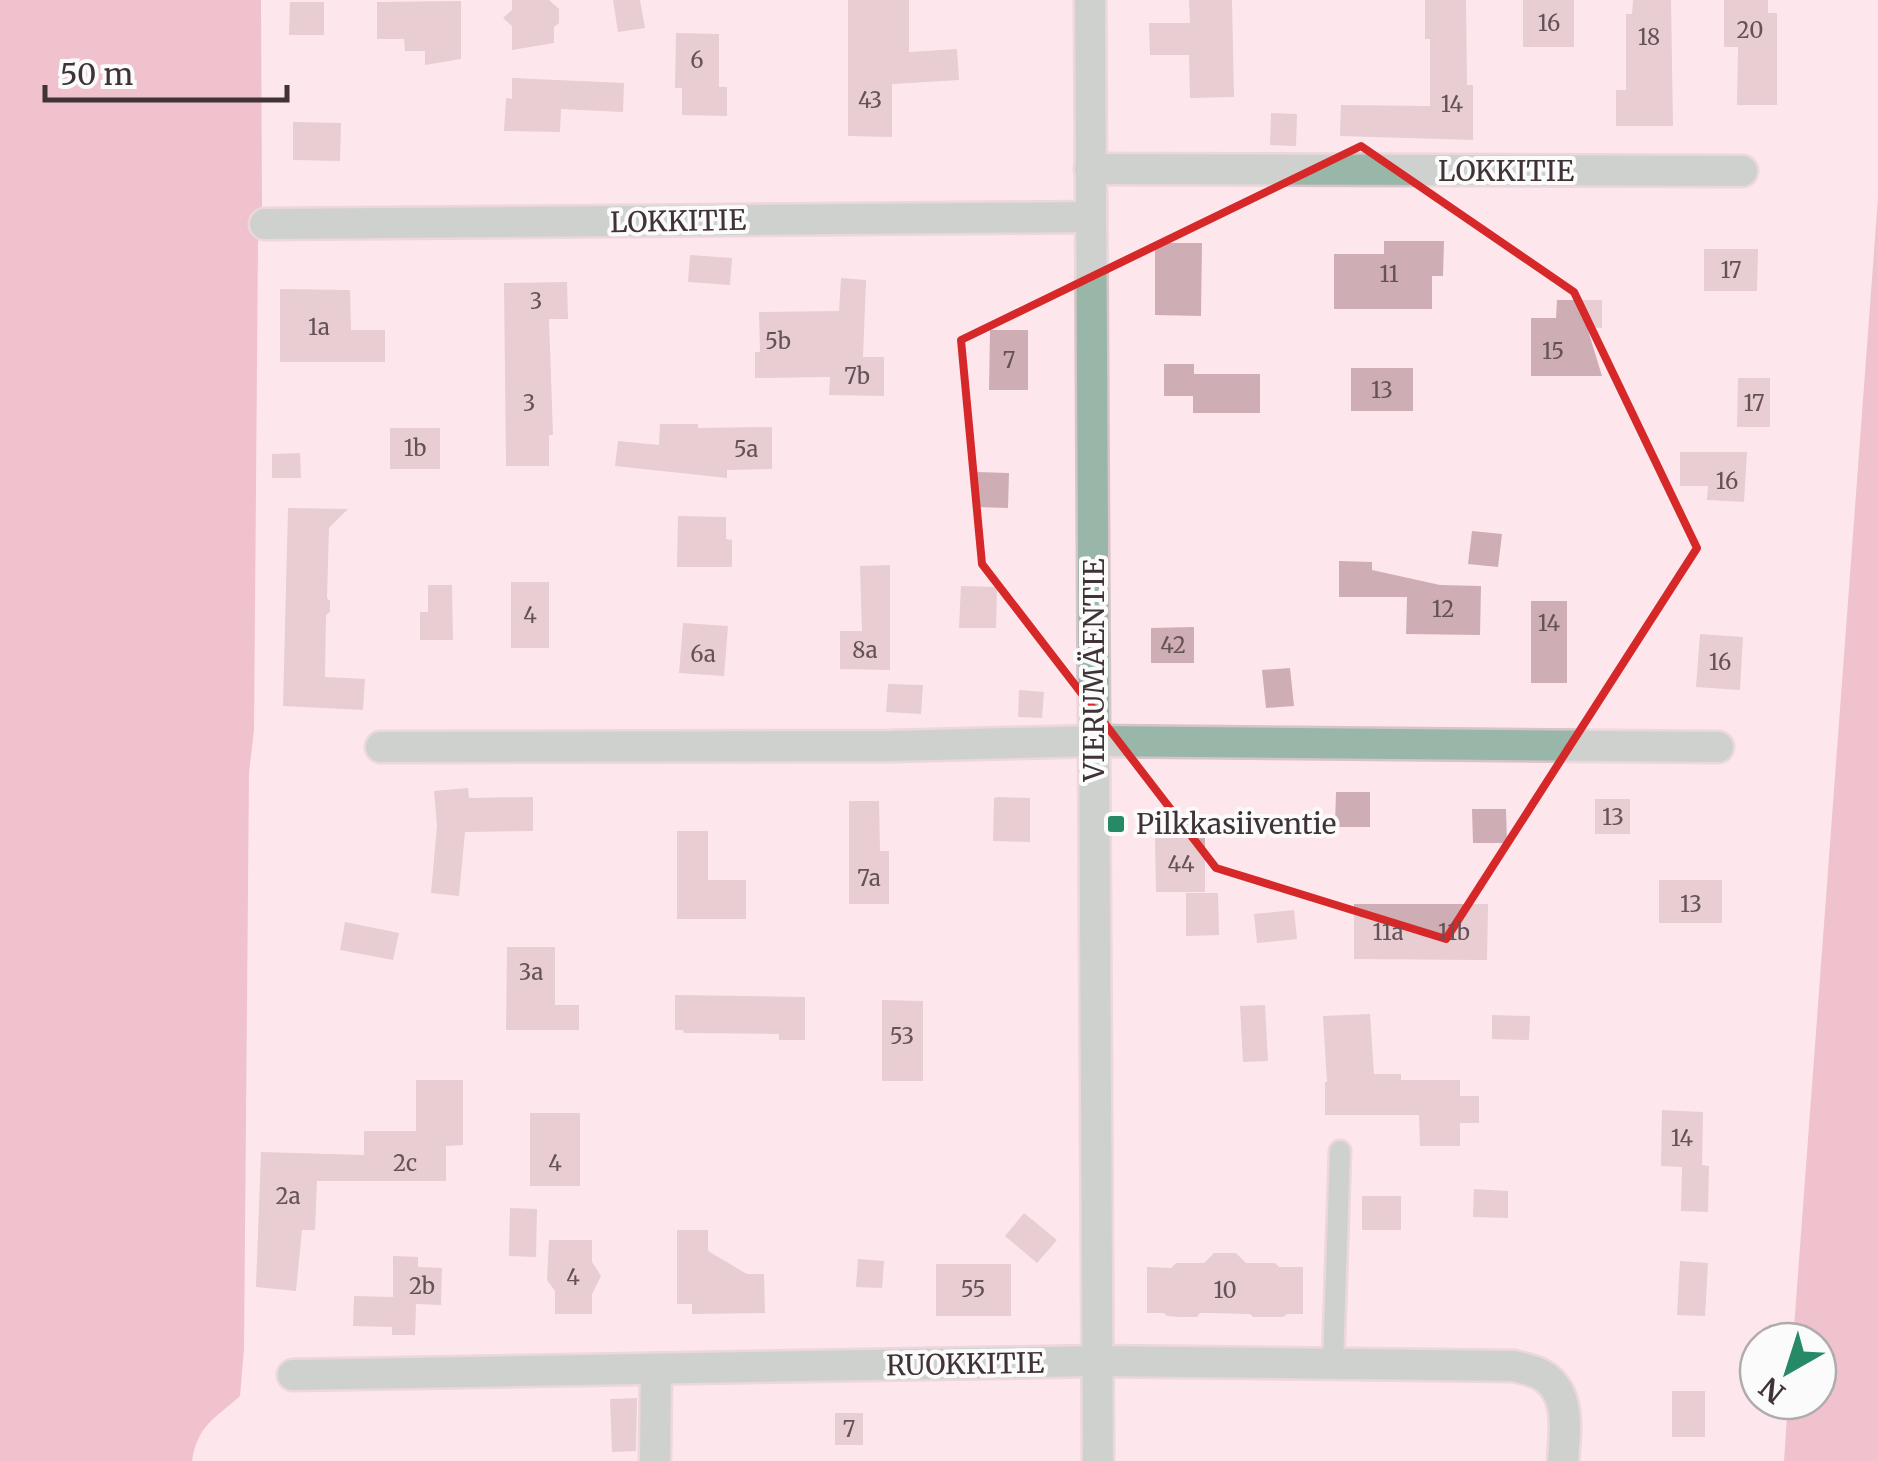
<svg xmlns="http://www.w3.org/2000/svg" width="1878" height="1461" font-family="Merriweather,serif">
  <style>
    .forest { fill: #df95a8 }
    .building { fill: #ceadb4 }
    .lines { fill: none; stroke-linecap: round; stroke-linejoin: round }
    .lane-casing { stroke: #d7c3c8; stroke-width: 25 }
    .street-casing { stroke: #d7c3c8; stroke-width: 35 }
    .lane { stroke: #98b7a8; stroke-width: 20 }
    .street { stroke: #98b7a8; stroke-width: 30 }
    .marked { fill: none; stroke: #d62828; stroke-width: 8; stroke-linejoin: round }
    .poi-dot { fill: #258a65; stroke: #fbfbfb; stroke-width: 4 }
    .labels { text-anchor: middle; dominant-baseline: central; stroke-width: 8; stroke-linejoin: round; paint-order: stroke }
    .number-label { font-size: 22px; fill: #645256 }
    .street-label { font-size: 28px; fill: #403336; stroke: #fbfbfb }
    .poi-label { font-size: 28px; fill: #403336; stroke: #fbfbfb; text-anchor: start }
  </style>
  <rect width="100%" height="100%" fill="#fde7ec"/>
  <g class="forest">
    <path d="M0,0H261L262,207L258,245L254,730L249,773L244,1349L240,1396C215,1419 198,1424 192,1461H0Z"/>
    <polygon points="1878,198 1878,1461 1784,1461 1788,1401 1818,1401 1818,1341 1793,1341"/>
  </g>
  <g class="building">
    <polygon points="512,0 549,0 559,9 559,23 554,27 554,43 512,50 512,26 503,18 512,10"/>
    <polygon points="613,0 640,0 645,28 618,32"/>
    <polygon points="848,0 909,0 909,52 957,49 959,80 892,84 892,137 848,136"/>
    <polygon points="1189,0 1232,0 1234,97 1190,98 1189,55 1150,55 1149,23 1190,23"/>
    <polygon points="1425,0 1466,0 1467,85 1473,85 1473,140 1340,136 1341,105 1430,106 1430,39 1425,39"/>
    <rect x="1523" y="0" width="51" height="47"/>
    <polygon points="1633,0 1671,0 1673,126 1616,126 1616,90 1626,90 1626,14 1632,14"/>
    <polygon points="1724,0 1768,0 1768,13 1777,13 1777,105 1737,105 1738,47 1724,47"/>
    <polygon points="461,1 461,59 425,65 425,51 405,51 404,39 377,39 377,2"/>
    <polygon points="290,2 324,2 324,35 289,35"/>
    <polygon points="676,33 719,34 719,87 727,87 727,116 682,115 682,88 675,88"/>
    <polygon points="512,78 624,83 623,112 561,109 560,132 504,131 506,98 512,99"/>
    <polygon points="1271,113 1297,114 1296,146 1270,145"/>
    <polygon points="293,122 341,123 340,161 293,160"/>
    <polygon points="1384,241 1444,241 1443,276 1432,276 1432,309 1334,309 1334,254 1384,254"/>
    <polygon points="1155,243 1202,243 1201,316 1155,315"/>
    <polygon points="1704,249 1758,249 1757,291 1704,291"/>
    <polygon points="690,255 732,258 730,285 688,282"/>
    <polygon points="841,278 866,280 863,357 884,357 884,396 829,395 830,377 755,378 755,352 760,352 759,312 839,311"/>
    <polygon points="567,282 568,319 549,319 553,435 549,435 549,466 506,466 504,283"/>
    <polygon points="280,289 350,290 351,330 385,330 385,362 280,362"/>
    <polygon points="1557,300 1602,300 1602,328 1587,327 1602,376 1531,376 1531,318 1556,318"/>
    <polygon points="990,330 1028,330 1028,390 989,390"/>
    <polygon points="1164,364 1194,364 1194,374 1260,374 1260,413 1193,413 1193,396 1164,396"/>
    <rect x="1351" y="368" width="62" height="43"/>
    <polygon points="1738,378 1770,378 1770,427 1737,427"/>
    <polygon points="660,424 698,424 698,428 772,427 772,469 727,470 727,478 615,466 618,441 659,445"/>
    <rect x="390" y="428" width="50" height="41"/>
    <polygon points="1680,452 1747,452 1744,502 1707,500 1708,486 1680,486"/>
    <polygon points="300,453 301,478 272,478 272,454"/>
    <polygon points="976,472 1009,473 1008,508 975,507"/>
    <polygon points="288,508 348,509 329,528 327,598 330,601 330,612 326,615 325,677 365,679 363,710 283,706"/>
    <polygon points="678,516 726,517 726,539 732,540 732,567 677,567"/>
    <polygon points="1472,531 1502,534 1498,567 1468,564"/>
    <polygon points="1339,561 1372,562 1372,570 1440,585 1481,586 1480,635 1406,634 1407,597 1339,597"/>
    <polygon points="890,565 890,670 840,669 840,631 862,631 860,566"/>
    <rect x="511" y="582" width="38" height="66"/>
    <polygon points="428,585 452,585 453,640 420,640 420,612 428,612"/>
    <polygon points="961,586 997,587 996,628 959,628"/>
    <rect x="1531" y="601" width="36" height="82"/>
    <polygon points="683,623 728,626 724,676 679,673"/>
    <polygon points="1194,627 1194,663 1151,663 1151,628"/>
    <polygon points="1700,634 1743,637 1740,690 1696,687"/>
    <polygon points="1290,668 1294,706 1266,708 1262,670"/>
    <polygon points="888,684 923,685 921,714 886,712"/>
    <polygon points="1019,690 1044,692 1042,718 1018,717"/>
    <polygon points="468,788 469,798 533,797 533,831 465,832 459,896 431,893 437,826 434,791"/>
    <polygon points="1336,792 1370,792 1370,827 1335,827"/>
    <polygon points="998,797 1030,798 1030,842 993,841 994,798"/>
    <rect x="1595" y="799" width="35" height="35"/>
    <polygon points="849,801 879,801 880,851 889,851 889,904 849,904"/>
    <polygon points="1472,809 1506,809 1507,843 1473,843"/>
    <polygon points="677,831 708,831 708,880 746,880 746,919 677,919"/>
    <polygon points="1155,837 1205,837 1205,892 1156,892"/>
    <rect x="1659" y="880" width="63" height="43"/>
    <polygon points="1186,893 1218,893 1219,935 1186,936"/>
    <polygon points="1354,904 1488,904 1487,960 1354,959"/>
    <polygon points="1294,910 1297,939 1257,943 1254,914"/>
    <polygon points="345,922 399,933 393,960 340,950"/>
    <polygon points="507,947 555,947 555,1005 579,1005 579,1030 506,1030"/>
    <polygon points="675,995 805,997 805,1040 779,1040 779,1034 684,1033 683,1030 675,1030"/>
    <polygon points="882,1000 923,1001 923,1081 882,1081"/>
    <polygon points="1265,1005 1268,1061 1243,1062 1240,1006"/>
    <polygon points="1370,1014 1374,1074 1401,1074 1401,1080 1460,1080 1460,1096 1479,1096 1479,1123 1460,1123 1460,1146 1420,1146 1419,1115 1325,1115 1325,1082 1327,1082 1323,1016"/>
    <polygon points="1492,1015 1530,1016 1529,1040 1492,1039"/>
    <polygon points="416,1080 463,1080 463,1145 446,1146 446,1181 317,1181 315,1230 302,1230 296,1291 256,1287 261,1152 364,1155 364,1131 416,1131"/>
    <polygon points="1662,1110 1703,1112 1702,1165 1709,1166 1708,1212 1681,1211 1682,1167 1661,1166"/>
    <rect x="530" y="1113" width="50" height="73"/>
    <polygon points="1474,1189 1508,1191 1508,1218 1473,1217"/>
    <rect x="1362" y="1196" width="39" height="34"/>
    <polygon points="510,1208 537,1209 536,1257 509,1256"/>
    <polygon points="1024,1213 1057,1240 1037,1263 1005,1236"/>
    <polygon points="677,1230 708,1230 708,1251 747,1274 764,1274 765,1313 692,1314 692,1304 677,1304"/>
    <polygon points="549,1240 592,1240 592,1262 601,1276 592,1294 592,1314 555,1314 555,1291 547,1280"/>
    <polygon points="1214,1253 1236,1253 1246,1263 1275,1263 1279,1267 1303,1267 1303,1314 1287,1314 1283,1317 1253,1317 1250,1314 1211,1313 1200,1313 1197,1317 1180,1317 1167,1316 1164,1313 1147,1313 1147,1267 1171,1268 1176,1263 1204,1263"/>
    <polygon points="393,1256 418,1257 418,1267 442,1268 441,1305 416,1304 415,1335 392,1335 392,1327 353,1326 354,1296 393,1297"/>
    <polygon points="858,1259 884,1261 882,1288 856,1287"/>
    <polygon points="1680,1261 1708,1263 1705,1316 1677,1315"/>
    <rect x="936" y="1264" width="75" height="52"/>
    <rect x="1672" y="1391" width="33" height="46"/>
    <polygon points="637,1398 636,1451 612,1452 610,1399"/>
    <rect x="835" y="1413" width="28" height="32"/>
  </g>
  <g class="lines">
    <g class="lane-casing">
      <polyline id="lane" points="1333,1364 1340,1151"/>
    </g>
    <g class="street-casing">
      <g id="street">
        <polyline points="1090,0 1098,1461"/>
        <polyline points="1090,169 1742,171"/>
        <polyline points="265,224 1091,217"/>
        <polyline points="381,747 890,746 1095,741 1718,747"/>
        <path d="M293,1375L1097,1361L1514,1366C1521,1368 1531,1370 1538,1373C1572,1389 1565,1430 1563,1461"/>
        <polyline points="655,1461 656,1369"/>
      </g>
    </g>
    <use href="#lane" class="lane"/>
    <use href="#street" class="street"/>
  </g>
  <path d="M0 0H1878V1461H0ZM1361,146L1574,292L1697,548L1446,939L1216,868L982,564L961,340Z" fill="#fde7ec" fill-opacity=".55" fill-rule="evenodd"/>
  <path class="marked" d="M1361,146L1574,292L1697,548L1446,939L1216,868L982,564L961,340Z"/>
  <rect class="poi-dot" x="1106" y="814" width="20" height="20" rx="5"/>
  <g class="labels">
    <g class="number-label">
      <text x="1549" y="23">16</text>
      <text x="1750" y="30">20</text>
      <text x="1649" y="37">18</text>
      <text x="697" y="60">6</text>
      <text x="870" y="100">43</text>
      <text x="1452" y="104">14</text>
      <text x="1731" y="270">17</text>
      <text x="1389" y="274">11</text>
      <text x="536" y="301">3</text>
      <text x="319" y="327">1a</text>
      <text x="778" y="341">5b</text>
      <text x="1553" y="351">15</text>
      <text x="1009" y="360">7</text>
      <text x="857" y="376">7b</text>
      <text x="1382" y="390">13</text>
      <text x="529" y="403">3</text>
      <text x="1754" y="403">17</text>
      <text x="415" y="448">1b</text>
      <text x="746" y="449">5a</text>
      <text x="1727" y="481">16</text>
      <text x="1443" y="609">12</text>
      <text x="530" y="615">4</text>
      <text x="1549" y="623">14</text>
      <text x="1173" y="645">42</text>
      <text x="865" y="650">8a</text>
      <text x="703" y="654">6a</text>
      <text x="1720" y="662">16</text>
      <text x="1613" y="817">13</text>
      <text x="1181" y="864">44</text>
      <text x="869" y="878">7a</text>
      <text x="1691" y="904">13</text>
      <text x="1388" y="932">11a</text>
      <text x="1454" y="932">11b</text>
      <text x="531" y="972">3a</text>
      <text x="902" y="1036">53</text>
      <text x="1682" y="1138">14</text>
      <text x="405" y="1163">2c</text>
      <text x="555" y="1163">4</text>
      <text x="288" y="1196">2a</text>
      <text x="573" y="1277">4</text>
      <text x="422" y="1286">2b</text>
      <text x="973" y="1289">55</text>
      <text x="1225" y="1290">10</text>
      <text x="849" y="1429">7</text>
    </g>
    <g class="street-label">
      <text x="1506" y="171">LOKKITIE</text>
      <text transform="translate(678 221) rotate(-1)">LOKKITIE</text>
      <text transform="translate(1094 670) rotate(-90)">VIERUMÄENTIE</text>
      <text transform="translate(965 1364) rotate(-1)">RUOKKITIE</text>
    </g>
    <g class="poi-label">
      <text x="1136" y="824">Pilkkasiiventie</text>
    </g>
  </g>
  <g transform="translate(1788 1371) rotate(219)"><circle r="48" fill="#fbfbfb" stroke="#b0abac" stroke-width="2.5"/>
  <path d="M0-8L18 38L0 25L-18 38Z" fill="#258a65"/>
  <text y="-15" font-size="28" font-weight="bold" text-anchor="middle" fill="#403336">N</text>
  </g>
  <path d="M45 85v15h242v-15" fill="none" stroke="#403336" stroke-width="5"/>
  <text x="60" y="85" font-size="30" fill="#403336" stroke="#fbfbfb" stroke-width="8" paint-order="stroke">50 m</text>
</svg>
